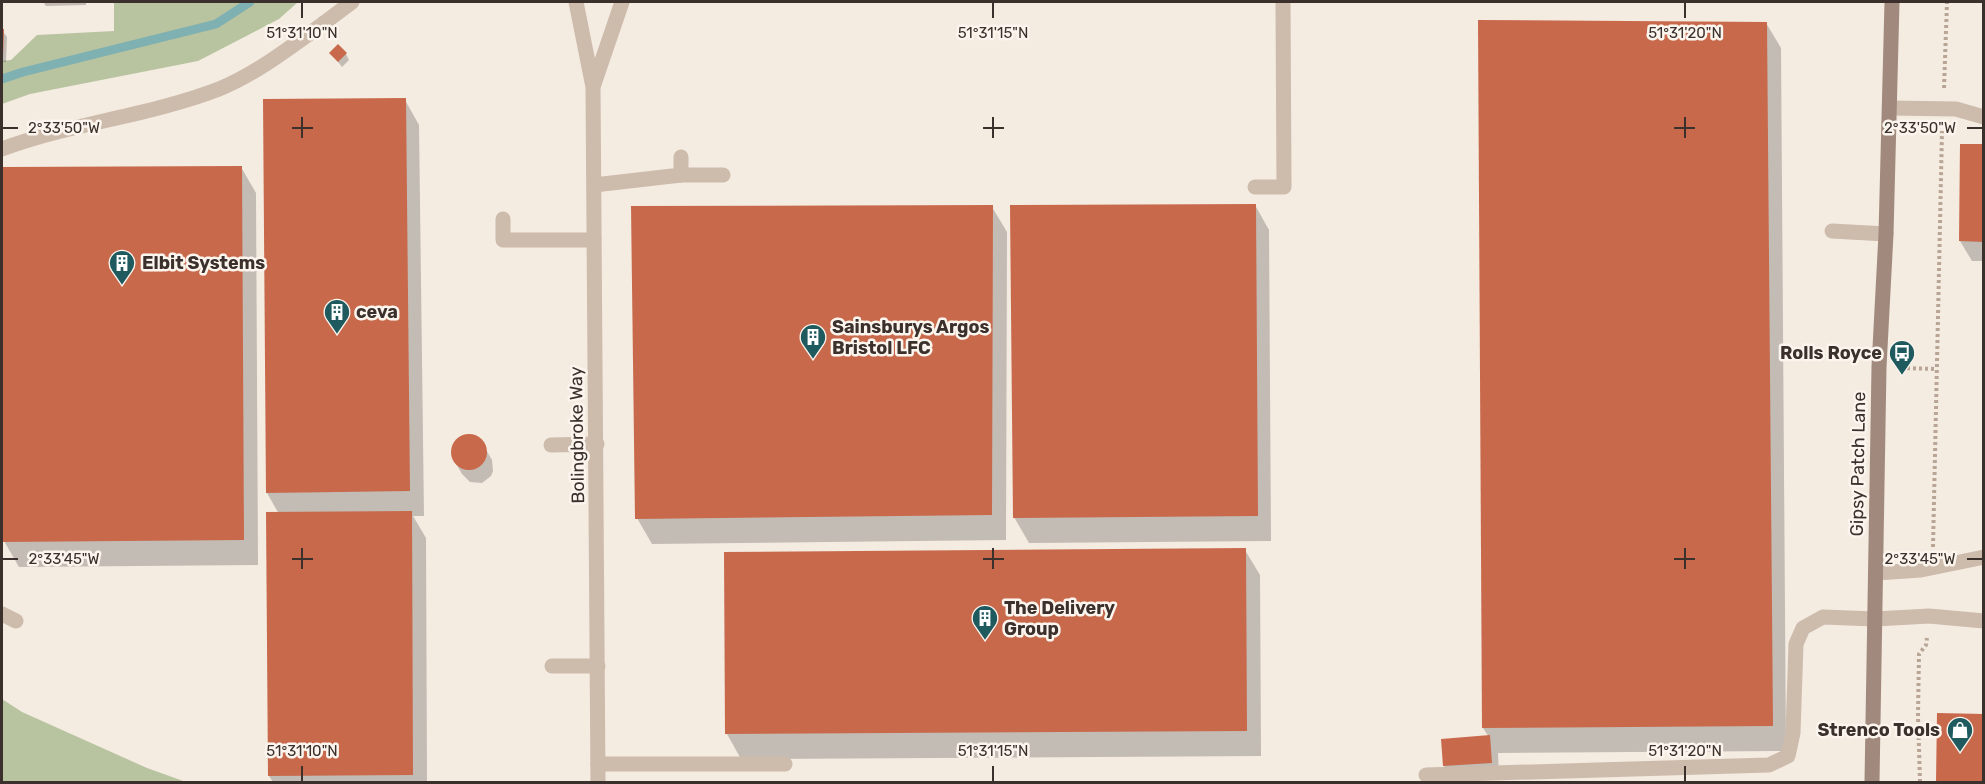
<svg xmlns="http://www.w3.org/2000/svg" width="1985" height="784" font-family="Rubik,sans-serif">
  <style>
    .green { fill: #b8c4a0 }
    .shadow { fill: #0003 }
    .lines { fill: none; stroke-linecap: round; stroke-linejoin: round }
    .stream { stroke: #7fb0b2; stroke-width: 9 }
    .building { fill: #c8694b }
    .path { stroke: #b9a596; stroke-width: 4; stroke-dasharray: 3 3; stroke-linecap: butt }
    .service { stroke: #cdbbac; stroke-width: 15 }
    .minor { stroke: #cdbbac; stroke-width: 15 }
    .secondary { stroke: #a18a7d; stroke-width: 15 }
    .ticks { fill: none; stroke: #3b302b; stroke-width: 2 }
    .labels { text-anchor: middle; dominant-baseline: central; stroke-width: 5; stroke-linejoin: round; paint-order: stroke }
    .poi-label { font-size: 18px; font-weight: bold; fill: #3b302b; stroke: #fbf5ee; text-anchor: start }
    .street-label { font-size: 18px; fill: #3b302b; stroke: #fbf5ee }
    .ticks-label { font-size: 15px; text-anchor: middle; fill: #3b302b; stroke: #fbf5ee; stroke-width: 5; stroke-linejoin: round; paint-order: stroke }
  </style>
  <rect width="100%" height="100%" fill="#f4ebe1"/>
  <g class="green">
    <polygon points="114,2 298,2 279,19 198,61 30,94 2,104 2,61 11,60 37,35 114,31"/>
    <polygon points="2,699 22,712 147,768 186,782 2,782"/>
  </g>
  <g class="shadow">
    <polygon points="43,2 86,2 86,5 46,6"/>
    <polygon points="1766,23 1781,48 1786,751 1498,753 1499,776 1452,780 1444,766 1442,740 1489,737 1483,728"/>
    <polygon points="2,30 7,37 6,62 2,62"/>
    <polygon points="331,53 346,54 349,60 342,67"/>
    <polygon points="405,100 419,125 424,516 413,516 426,538 427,782 273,782 269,776 279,514 267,493"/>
    <polygon points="1984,146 1984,261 1972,261 1960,241"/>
    <polygon points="241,167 256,193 258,565 19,567 4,541 2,169"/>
    <polygon points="1255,205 1269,230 1271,541 1029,543 1014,517"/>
    <polygon points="992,207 1007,232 1006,540 652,544 637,518"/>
    <polygon points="472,436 481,441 492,460 493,471 491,476 482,483 470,482 462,474 454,460 452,449 454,444 461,437"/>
    <polygon points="1245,550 1260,575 1261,756 741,759 727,734 725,553"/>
    <polygon points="1939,715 1984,716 1984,782 1937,782"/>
  </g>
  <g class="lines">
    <polyline class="stream" points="2,79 23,72 216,24 250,2"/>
  </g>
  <g class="building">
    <polygon points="1478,20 1767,22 1773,726 1482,728"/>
    <polygon points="2,29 4,29 3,56 2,56"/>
    <polygon points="338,44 347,53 338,62 329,53"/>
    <polygon points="406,98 410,491 266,493 263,99"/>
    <polygon points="1960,144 1984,144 1984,242 1959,241"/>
    <polygon points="242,166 244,540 2,542 2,167"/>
    <polygon points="1256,204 1258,516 1013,518 1010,205"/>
    <polygon points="993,205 992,515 635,519 631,206"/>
    <circle cx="469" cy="452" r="18"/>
    <polygon points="412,511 413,775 268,776 266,512"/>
    <polygon points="1246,548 1247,731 725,734 724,552"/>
    <polygon points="1937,713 1984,714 1984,782 1936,782"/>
    <polygon points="1490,735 1492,763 1443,766 1441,739"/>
  </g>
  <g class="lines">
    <g class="path">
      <polyline points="1944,88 1947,2"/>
      <polyline points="1901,368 1936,369"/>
      <polyline points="1933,547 1942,131"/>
      <polyline points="1920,782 1918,715 1919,654 1926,645 1927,638"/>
    </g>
    <g class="service">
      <polyline points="1890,108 1956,109 1984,117"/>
      <path d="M2,149C72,123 149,116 219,89C256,74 292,46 324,23"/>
      <polyline points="681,175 723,175"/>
      <polyline points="594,185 681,175 681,157"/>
      <polyline points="1255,187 1284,187 1283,2"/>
      <polyline points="503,219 503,240 594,240"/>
      <polyline points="1832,231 1886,234"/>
      <polyline points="551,445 597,444"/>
      <polyline points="1876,573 1921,570 1984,557"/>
      <polyline points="2,614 16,621"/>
      <polyline points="552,666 598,666"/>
      <polyline points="598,764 785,764"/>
      <polyline points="1426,775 1769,765 1788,756 1793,733 1796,644 1803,628 1823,617 1875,619 1929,616 1984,621"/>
    </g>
    <g class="minor">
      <polyline points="576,2 593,87 598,782"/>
      <polyline points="324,23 352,2"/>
      <polyline points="594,84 622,2"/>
    </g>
    <polyline class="secondary" points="1872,782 1879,367 1886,234 1892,2"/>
  </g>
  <path class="ticks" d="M302,3V18M993,3V18M1685,3V18M302,117V138M993,117V138M1685,117V138M3,128H18M292,128H313M983,128H1004M1674,128H1695M1967,128H1982M302,548V569M993,548V569M1685,548V569M3,559H18M292,559H313M983,559H1004M1674,559H1695M1967,559H1982M302,766V781M993,766V781M1685,766V781"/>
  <defs>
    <g id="building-pin" transform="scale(1.35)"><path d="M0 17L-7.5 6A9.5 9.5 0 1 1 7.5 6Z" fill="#1f5a5e" stroke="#fbf5ee"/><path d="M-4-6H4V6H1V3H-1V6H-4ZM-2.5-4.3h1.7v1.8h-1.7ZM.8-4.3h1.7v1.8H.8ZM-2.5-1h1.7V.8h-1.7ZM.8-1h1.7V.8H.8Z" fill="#fff"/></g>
    <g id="bus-pin" transform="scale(1.35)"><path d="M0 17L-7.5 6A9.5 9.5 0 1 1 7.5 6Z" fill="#1f5a5e" stroke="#fbf5ee"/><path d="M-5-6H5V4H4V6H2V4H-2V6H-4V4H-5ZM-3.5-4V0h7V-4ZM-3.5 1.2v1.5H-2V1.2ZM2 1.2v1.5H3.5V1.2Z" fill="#fff"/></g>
    <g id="shop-pin" transform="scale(1.35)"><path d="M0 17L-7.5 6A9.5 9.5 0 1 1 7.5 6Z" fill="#1f5a5e" stroke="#fbf5ee"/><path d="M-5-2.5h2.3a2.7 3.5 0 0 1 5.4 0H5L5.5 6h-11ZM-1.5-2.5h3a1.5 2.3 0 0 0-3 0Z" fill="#fff"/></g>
  </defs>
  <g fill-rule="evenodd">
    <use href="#building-pin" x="122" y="263"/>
    <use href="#building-pin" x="337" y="312"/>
    <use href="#building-pin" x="813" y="337"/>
    <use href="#bus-pin" x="1902" y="353"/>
    <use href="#building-pin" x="985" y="618"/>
    <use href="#shop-pin" x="1960" y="730"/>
  </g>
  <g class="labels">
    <g class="poi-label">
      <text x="142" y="263">Elbit Systems</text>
      <text x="356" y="312">ceva</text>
      <text x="832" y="327">Sainsburys Argos<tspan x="832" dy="21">Bristol LFC</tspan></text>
      <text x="1882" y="353" text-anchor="end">Rolls Royce</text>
      <text x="1004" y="608">The Delivery<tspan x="1004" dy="21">Group</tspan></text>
      <text x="1940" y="730" text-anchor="end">Strenco Tools</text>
    </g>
    <g class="street-label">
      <text transform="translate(577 435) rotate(-91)">Bolingbroke Way</text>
      <text transform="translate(1858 464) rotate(-89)">Gipsy Patch Lane</text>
    </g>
  </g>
  <g class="ticks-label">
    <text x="302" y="38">51°31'10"N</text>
    <text x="993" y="38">51°31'15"N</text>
    <text x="1685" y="38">51°31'20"N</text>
    <text x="1920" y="133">2°33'50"W</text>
    <text x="64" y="133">2°33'50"W</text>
    <text x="1920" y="564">2°33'45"W</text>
    <text x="64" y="564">2°33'45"W</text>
    <text x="302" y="756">51°31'10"N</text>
    <text x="993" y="756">51°31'15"N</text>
    <text x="1685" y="756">51°31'20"N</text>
  </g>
  <rect width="1985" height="784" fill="none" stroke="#3b302b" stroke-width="6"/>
</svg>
